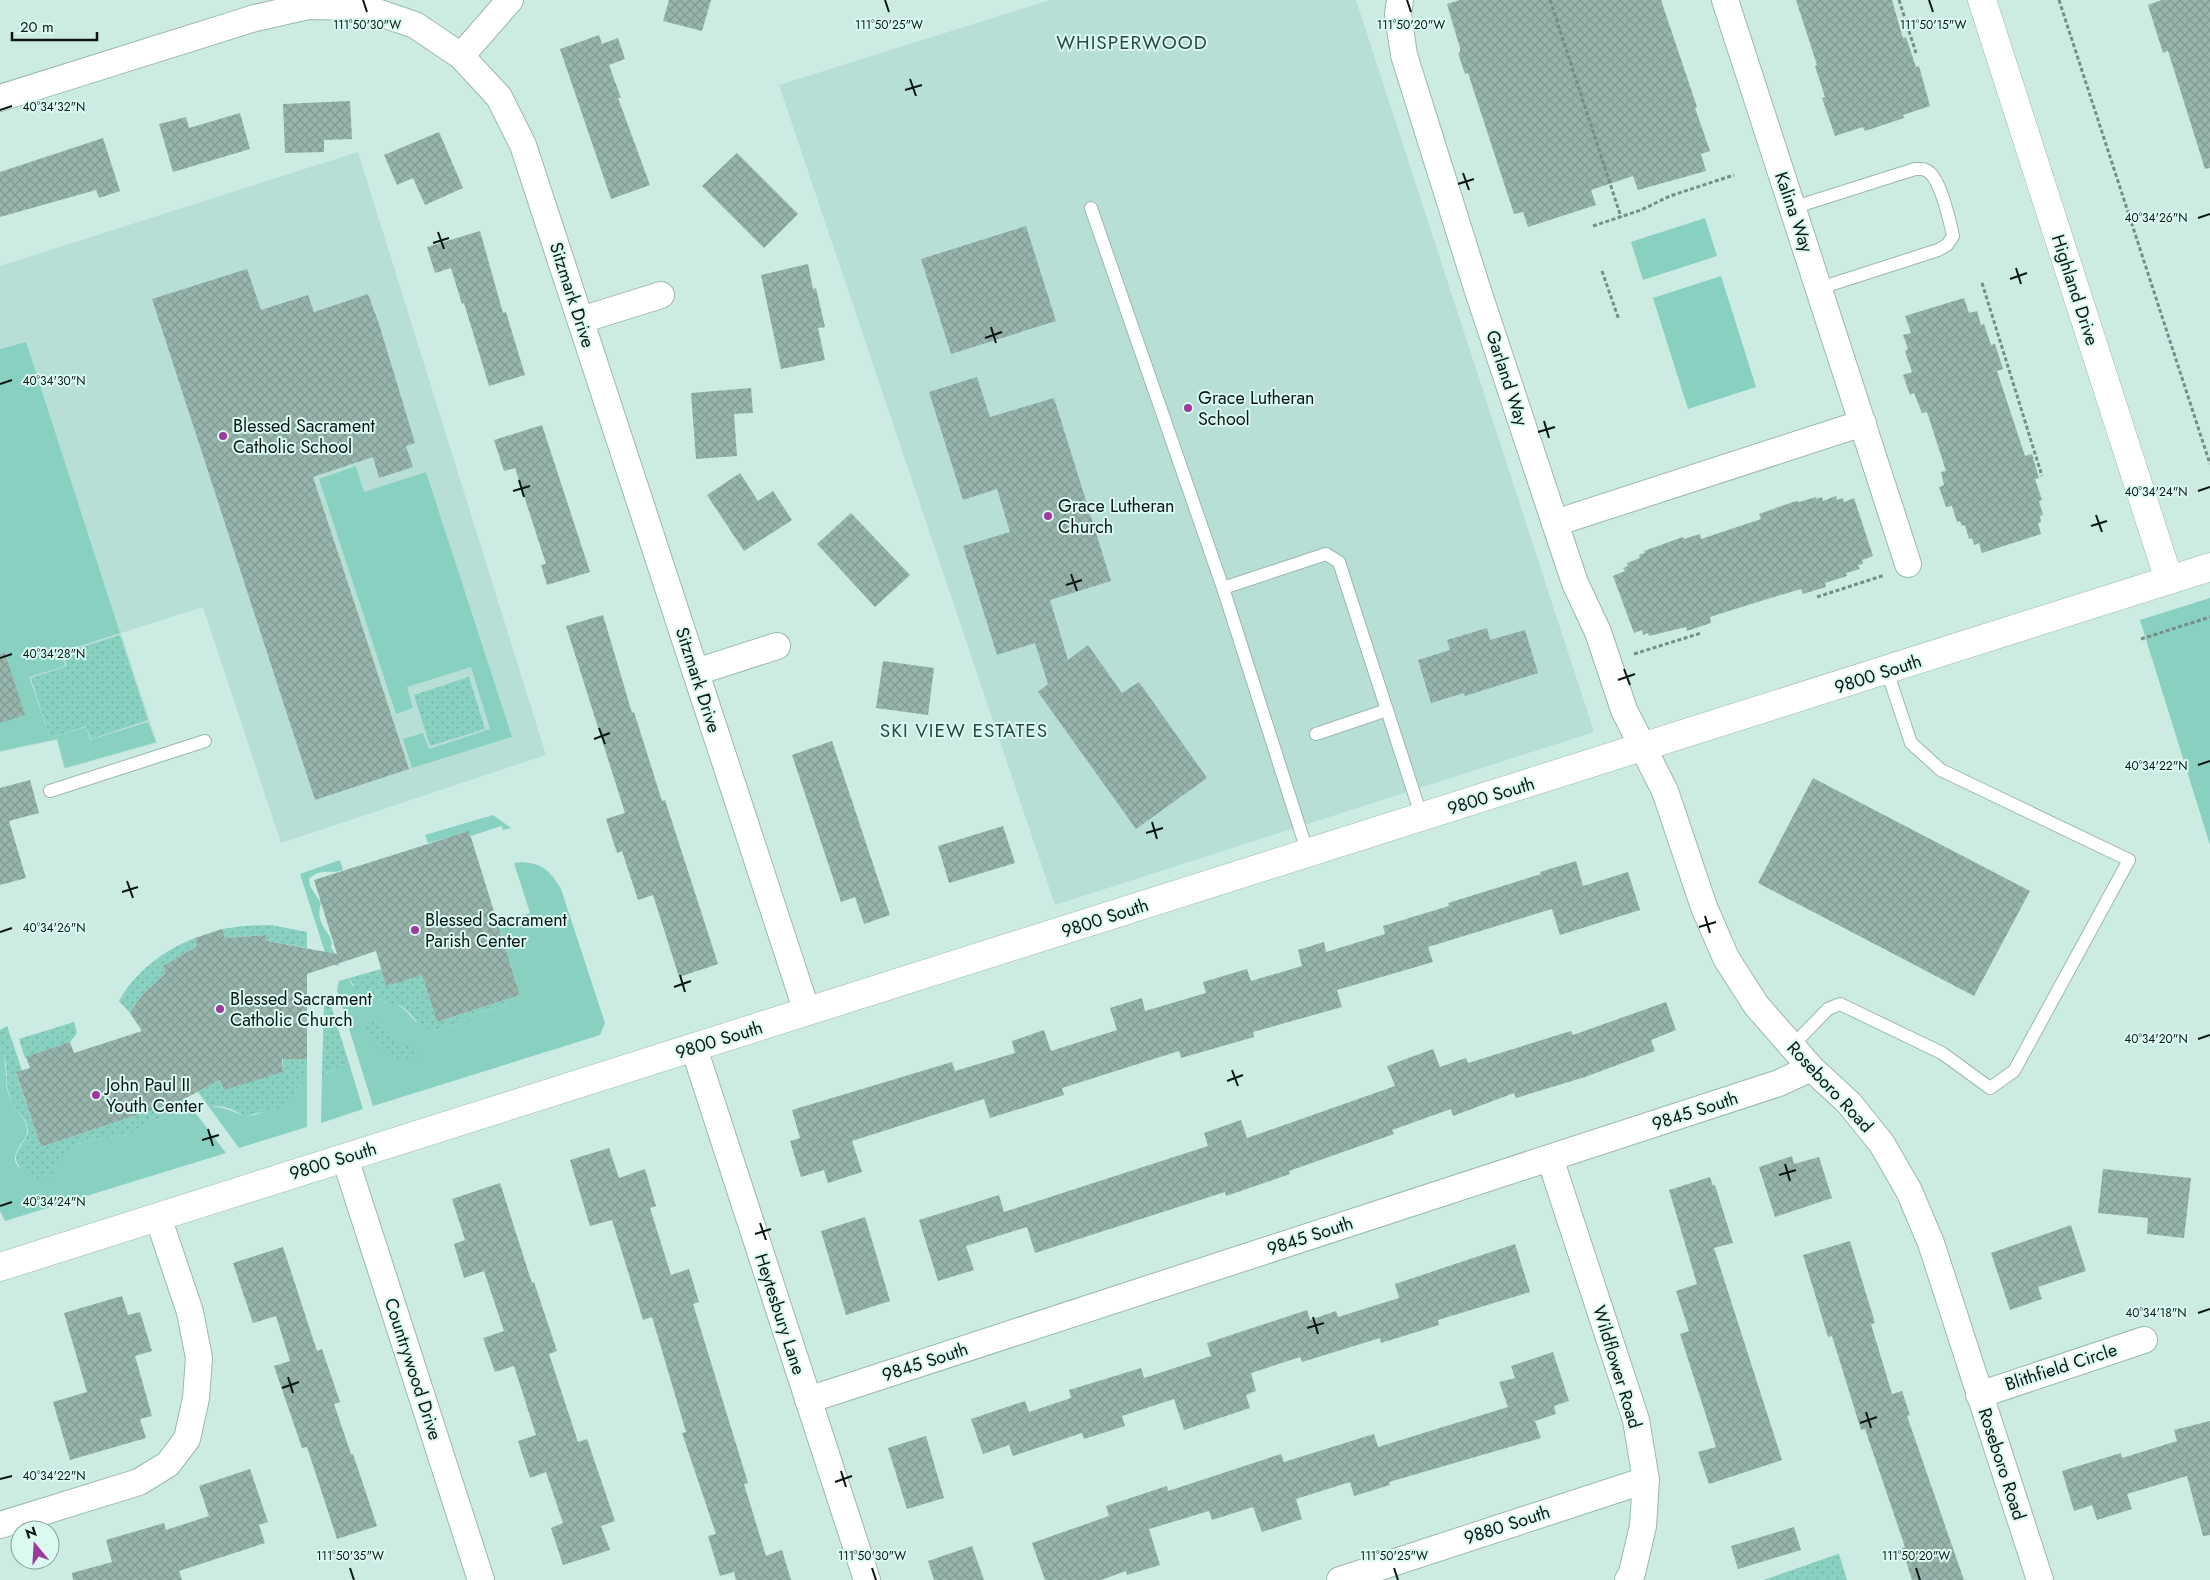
<svg xmlns="http://www.w3.org/2000/svg" width="2210" height="1580" font-family="Jost,sans-serif">
  <style>
    .built { fill: #b8dfd5 }
    .grass { fill: #88d1c0 }
    .park { fill: url(#park-dots) }
    .building { fill: url(#building-cross-hatch) }
    .lines { fill: none; stroke-linecap: round; stroke-linejoin: round }
    .service-casing { stroke: #9ab8b0; stroke-width: 14 }
    .minor-casing { stroke: #9ab8b0; stroke-width: 28 }
    .tertiary-casing { stroke: #9ab8b0; stroke-width: 29 }
    .path { stroke: #778d87; stroke-width: 3; stroke-dasharray: 4 2.5; stroke-linecap: butt }
    .service { stroke: #fff; stroke-width: 12 }
    .minor { stroke: #fff; stroke-width: 26 }
    .tertiary { stroke: #fff; stroke-width: 28 }
    .ticks { fill: none; stroke: #0c1715; stroke-width: 2 }
    .poi-dot { fill: #9e399d; stroke: #d9f9f1; stroke-width: 2 }
    .labels { text-anchor: middle; dominant-baseline: central; stroke-width: 4; stroke-linejoin: round; paint-order: stroke }
    .street-label { font-size: 18px; fill: #0c1715; stroke: #d9f9f1 }
    .poi-label { font-size: 18px; fill: #0c1715; stroke: #d9f9f1; text-anchor: start }
    .neighbourhood-label { font-size: 19px; letter-spacing: 1px; fill: #2c4740; stroke: #d9f9f1 }
    .ticks-label { font-size: 12px; text-anchor: middle; fill: #0c1715; stroke: #d9f9f1; stroke-width: 4; stroke-linejoin: round; paint-order: stroke }
  </style>
  <defs>
    <pattern id="park-dots" width="8" height="8" patternUnits="userSpaceOnUse" patternTransform="scale(1.25)"><rect width="8" height="8" fill="#88d1c0"/><path d="M2 2h.1M6 6h.1" fill="none" stroke="#74b3a4" stroke-width="1.8" stroke-linecap="round"/></pattern>
    <pattern id="building-cross-hatch" width="8" height="8" patternUnits="userSpaceOnUse" patternTransform="scale(1.25)"><rect width="8" height="8" fill="#97b5ad"/><path d="M0 0l8 8M0 8l8-8" fill="none" stroke="#819b94"/></pattern>
  </defs>
  <rect width="100%" height="100%" fill="#ccebe3"/>
  <g class="built">
    <polygon points="1050,0 1356,0 1594,732 1055,905 779,85"/>
    <polygon points="358,152 546,755 281,843 203,607 121,633 157,743 64,769 57,740 0,752 0,266"/>
  </g>
  <g class="grass">
    <polygon points="1705,218 1717,256 1643,280 1631,242"/>
    <polygon points="1721,276 1756,387 1688,409 1653,298"/>
    <polygon points="26,342 120,633 61,652 65,666 29,677 50,738 86,727 90,740 148,722 156,742 65,768 57,739 0,751 0,349"/>
    <polygon points="356,466 364,492 426,472 512,737 412,768 403,739 423,733 429,749 490,729 471,667 407,687 413,708 396,714 319,479"/>
    <polygon points="2210,598 2210,845 2140,620"/>
    <polygon points="493,815 511,828 503,830 501,826 471,836 469,832 428,843 425,835"/>
    <path d="M340,860L343,870C332,875 321,867 309,879L310,886L321,903C313,927 336,934 331,947L340,963L337,966L328,962L300,874Z"/>
    <path d="M522,862C544,864 550,871 561,889L605,1023L600,1035L373,1106L337,990L339,981L349,978L352,985L368,991L386,1003L395,1004L404,1009L415,1021L434,1032L444,1027L460,1024L472,1014L506,1005L508,999L520,995L498,923L530,913L514,863Z"/>
    <path d="M0,1046C9,1063 3,1081 10,1099C15,1110 25,1116 27,1128C28,1138 22,1141 18,1149C5,1172 38,1174 52,1176L56,1165L78,1144L92,1139L119,1137L132,1133L151,1121L194,1111L226,1153L5,1221L0,1211Z"/>
    <polygon points="349,1063 363,1109 321,1123 322,1074 333,1071 342,1065"/>
    <path d="M307,1078V1127L239,1148L209,1107C227,1105 239,1118 254,1115C264,1113 287,1099 295,1092C300,1087 300,1081 307,1078Z"/>
  </g>
  <g class="park">
    <polygon points="120,635 148,720 91,739 86,726 50,738 31,678 67,666 63,653"/>
    <polygon points="469,677 485,729 430,746 414,695"/>
    <polygon points="271,925 307,932 307,948 267,941 266,935 225,938 222,929 243,926"/>
    <path d="M195,938L197,946L163,966L165,974L142,995L130,1013L119,1001C135,972 164,950 195,938Z"/>
    <path d="M381,969L386,985L422,975L437,1022L508,999L506,1005L472,1014L460,1024L444,1027L434,1032C419,1029 415,1017 404,1008C398,1004 391,1005 385,1002C374,996 370,991 357,990L349,978Z"/>
    <polygon points="324,1006 331,1006 349,1063 342,1065 333,1071 322,1074"/>
    <path d="M376,1017L381,1020L388,1035L393,1040L417,1049L419,1054C400,1078 339,1020 376,1017Z"/>
    <polygon points="74,1022 77,1033 70,1042 25,1058 19,1039"/>
    <path d="M7,1026L22,1070L16,1073L41,1147L171,1103L176,1084L194,1111L151,1121L132,1133L119,1137L92,1139L78,1144L57,1165L52,1176C40,1181 26,1177 19,1166C9,1152 27,1144 28,1131C28,1117 14,1110 10,1098C6,1086 7,1076 6,1064C5,1057 1,1052 0,1046C0,1041 0,1035 0,1030Z"/>
    <polygon points="283,1059 307,1059 307,1078 304,1080 287,1102 279,1108 246,1116 228,1108 219,1106 209,1107 198,1092 220,1080 224,1089 283,1072"/>
    <polygon points="1839,1554 1847,1580 1764,1580 1838,1554"/>
  </g>
  <g class="building">
    <polygon points="669,0 711,0 702,31 663,21"/>
    <polygon points="1460,0 1661,0 1697,107 1695,108 1710,151 1701,154 1706,171 1638,190 1633,176 1591,190 1596,205 1528,227 1523,212 1514,214 1468,73 1465,74 1458,53 1460,52 1460,48 1447,4"/>
    <polygon points="1796,0 1892,0 1903,38 1906,37 1916,67 1919,66 1930,106 1903,115 1904,118 1865,131 1863,127 1835,136 1822,98 1825,97 1815,66 1817,65"/>
    <polygon points="2162,0 2210,0 2210,168 2205,169 2168,51 2163,53 2148,5"/>
    <polygon points="599,35 602,44 618,38 625,59 609,65 621,98 618,98 650,185 611,199 560,49"/>
    <polygon points="350,101 352,139 324,140 324,152 285,153 283,104"/>
    <polygon points="240,113 250,149 173,172 159,124 186,117 189,128"/>
    <polygon points="439,132 463,188 425,205 413,178 397,185 384,155"/>
    <polygon points="103,138 120,191 99,198 96,190 0,217 0,172"/>
    <polygon points="737,153 798,214 764,248 702,186"/>
    <polygon points="1026,226 1056,321 951,354 921,259"/>
    <polygon points="480,231 503,313 506,312 525,375 489,386 464,303 462,304 451,268 435,273 427,247"/>
    <polygon points="808,264 813,289 816,288 825,327 818,328 825,360 781,369 761,275"/>
    <polygon points="247,269 261,310 308,295 314,312 368,294 379,324 415,443 406,446 413,467 379,478 373,457 313,477 409,769 315,800 152,299"/>
    <polygon points="1964,298 1969,313 1977,311 1981,325 1984,324 1991,345 1995,344 2003,369 1997,371 2025,456 2032,454 2039,478 2035,479 2042,500 2039,501 2043,515 2040,516 2041,522 2038,523 2041,534 1982,553 1979,543 1974,545 1972,538 1969,539 1965,525 1962,526 1960,521 1957,522 1952,506 1946,507 1939,487 1944,485 1941,472 1946,471 1927,412 1922,413 1914,393 1910,395 1903,375 1912,372 1905,351 1908,349 1903,335 1911,333 1905,316"/>
    <polygon points="977,377 990,417 1054,398 1111,581 1050,600 1068,660 1088,645 1122,693 1139,682 1207,778 1136,829 1038,692 1048,684 1035,643 997,655 963,546 1010,532 997,489 963,500 929,392"/>
    <polygon points="751,388 753,413 734,414 737,456 696,459 691,393"/>
    <polygon points="542,425 590,572 547,585 541,565 546,564 515,468 504,471 494,440"/>
    <polygon points="740,473 758,501 773,491 792,520 744,551 707,495"/>
    <polygon points="1836,496 1837,500 1843,498 1844,502 1854,498 1873,556 1862,560 1863,564 1858,565 1860,569 1846,573 1847,576 1825,583 1826,587 1803,594 1801,589 1764,600 1710,617 1711,623 1687,631 1686,627 1649,636 1648,633 1643,635 1642,630 1634,633 1613,576 1625,571 1623,568 1628,566 1627,563 1640,558 1639,555 1645,553 1644,551 1683,537 1684,539 1700,534 1701,539 1761,519 1759,514 1796,501 1799,502 1816,497 1817,499 1822,497 1823,501"/>
    <polygon points="851,513 910,575 875,607 817,544"/>
    <polygon points="603,615 632,713 634,712 662,801 665,800 718,964 679,977 653,895 638,900 622,851 617,853 606,819 625,813 566,626"/>
    <polygon points="1487,628 1490,640 1525,630 1538,673 1465,696 1464,693 1431,703 1418,660 1450,650 1447,640"/>
    <polygon points="5,653 25,715 0,723 0,654"/>
    <polygon points="883,661 934,668 928,715 876,708"/>
    <polygon points="832,741 890,915 864,924 855,897 841,902 792,755"/>
    <polygon points="1813,778 2030,891 1974,996 1758,883"/>
    <polygon points="30,780 39,813 9,821 26,878 0,885 0,788"/>
    <polygon points="1003,826 1015,863 949,883 938,846"/>
    <polygon points="469,831 520,995 437,1022 422,975 386,986 376,951 307,974 307,1059 282,1059 283,1072 224,1090 220,1080 184,1099 41,1147 16,1072 30,1068 26,1057 70,1042 74,1053 142,1031 130,1013 142,995 165,974 163,966 197,946 195,938 222,929 225,938 266,935 267,941 337,954 314,880"/>
    <polygon points="1576,861 1583,886 1628,872 1640,910 1560,935 1552,909 1428,947 1433,962 1337,990 1342,1007 1253,1032 1254,1037 1181,1058 1179,1051 1062,1088 1064,1095 990,1118 984,1099 852,1141 862,1172 828,1183 824,1170 801,1177 790,1141 800,1138 792,1110 952,1062 955,1071 1015,1053 1012,1041 1044,1030 1051,1051 1117,1030 1110,1008 1142,998 1145,1011 1206,993 1203,982 1247,969 1251,981 1302,966 1298,950 1324,942 1326,952 1385,934 1383,926 1449,906 1448,903 1541,874 1540,872"/>
    <polygon points="1666,1002 1676,1030 1651,1040 1655,1051 1585,1077 1516,1098 1514,1093 1453,1116 1451,1109 1392,1130 1394,1134 1289,1171 1290,1174 1226,1196 1225,1192 1035,1253 1027,1227 966,1246 974,1270 938,1281 919,1220 999,1195 1004,1212 1208,1146 1204,1133 1241,1120 1247,1138 1395,1086 1387,1066 1433,1049 1440,1067 1466,1058 1468,1063 1571,1031 1573,1035"/>
    <polygon points="609,1148 619,1178 645,1169 656,1206 650,1208 671,1275 689,1269 699,1302 693,1304 748,1483 744,1484 766,1556 782,1550 791,1580 736,1580 734,1572 720,1576 708,1536 716,1534 682,1433 686,1432 652,1317 643,1320 612,1220 590,1226 570,1160"/>
    <polygon points="1792,1156 1794,1164 1819,1157 1832,1198 1775,1217 1759,1167"/>
    <polygon points="2103,1169 2191,1178 2184,1238 2147,1234 2148,1218 2098,1213"/>
    <polygon points="1710,1177 1713,1186 1715,1185 1733,1243 1714,1248 1782,1460 1709,1484 1698,1452 1716,1447 1680,1334 1689,1331 1676,1291 1697,1284 1669,1190"/>
    <polygon points="500,1183 532,1283 534,1282 557,1351 549,1354 578,1442 587,1439 615,1521 601,1526 610,1550 563,1565 551,1528 563,1523 546,1472 530,1478 518,1441 536,1435 514,1366 495,1372 483,1338 504,1331 484,1271 464,1278 454,1244 465,1240 452,1199"/>
    <polygon points="865,1217 890,1301 846,1315 821,1231"/>
    <polygon points="2071,1225 2086,1271 2038,1287 2042,1299 2010,1310 1991,1253"/>
    <polygon points="1850,1241 1875,1323 1871,1324 1892,1394 1902,1391 1910,1415 1907,1416 1964,1580 1912,1580 1902,1548 1905,1547 1865,1429 1861,1430 1832,1336 1828,1337 1803,1255"/>
    <polygon points="1515,1244 1530,1292 1438,1320 1439,1325 1381,1343 1380,1338 1302,1362 1300,1357 1251,1373 1256,1391 1246,1395 1250,1408 1184,1430 1174,1399 1122,1416 1125,1426 1084,1439 1082,1433 1013,1456 1009,1445 983,1454 971,1419 1025,1401 1029,1412 1071,1398 1069,1390 1141,1368 1144,1378 1211,1356 1207,1343 1307,1310 1310,1320 1336,1311 1338,1317 1399,1298 1395,1284"/>
    <polygon points="283,1247 317,1351 322,1349 340,1402 334,1404 351,1454 353,1454 377,1526 337,1539 307,1447 302,1448 274,1366 290,1361 276,1316 253,1323 233,1263"/>
    <polygon points="122,1296 128,1315 140,1312 152,1351 135,1356 152,1416 140,1419 146,1438 70,1460 53,1402 87,1392 64,1313"/>
    <polygon points="1553,1352 1569,1401 1554,1406 1556,1414 1535,1421 1541,1438 1389,1482 1390,1485 1354,1496 1350,1482 1296,1499 1302,1519 1262,1532 1253,1507 1212,1520 1209,1511 1149,1529 1160,1565 1127,1575 1126,1571 1101,1580 1045,1580 1032,1543 1109,1516 1106,1506 1167,1486 1168,1491 1281,1454 1284,1462 1374,1434 1378,1447 1508,1407 1499,1382 1515,1378 1511,1366"/>
    <polygon points="2210,1421 2210,1535 2203,1536 2187,1476 2127,1494 2132,1509 2097,1520 2092,1505 2074,1511 2062,1471 2121,1453 2122,1458 2177,1441 2174,1430"/>
    <polygon points="926,1436 944,1498 907,1509 888,1448"/>
    <polygon points="250,1469 268,1522 259,1525 265,1543 179,1571 182,1580 73,1580 72,1573 112,1562 106,1540 164,1523 166,1530 209,1516 199,1486"/>
    <polygon points="1794,1527 1801,1550 1738,1569 1731,1546"/>
    <polygon points="972,1546 984,1580 934,1580 928,1561"/>
  </g>
  <g class="lines">
    <g class="service-casing">
      <g id="service">
        <polyline points="1091,208 1223,588 1308,854"/>
        <path d="M1792,208L1915,169C1921,169 1925,168 1930,173C1941,183 1950,221 1953,236L1947,245L1938,250L1820,288"/>
        <polyline points="1223,588 1326,554 1339,562 1422,818"/>
        <polyline points="1316,734 1387,710"/>
        <polyline points="50,791 205,741"/>
        <polyline points="1791,1047 1828,1009 1840,1004 1942,1053 1990,1088 2014,1071 2129,860 1941,770 1911,743 1887,671"/>
      </g>
    </g>
    <g class="minor-casing">
      <g id="minor">
        <polyline points="1400,0 1398,14 1404,55 1477,288 1555,523 1575,583 1598,632 1624,710 1665,791 1704,907 1726,958 1756,1005 1811,1068 1849,1103 1882,1144 1909,1191 1931,1243 2040,1580"/>
        <polyline points="1725,0 1908,564"/>
        <polyline points="461,56 510,0"/>
        <polyline points="0,98 255,18 308,6 362,7 415,25 461,56 499,97 523,145 807,1012"/>
        <polyline points="581,320 661,295"/>
        <polyline points="1555,523 1863,423"/>
        <polyline points="696,672 777,646"/>
        <polyline points="694,1048 867,1580"/>
        <polyline points="345,1158 481,1580"/>
        <polyline points="1550,1158 1636,1420 1646,1480 1643,1526 1632,1573 1628,1580"/>
        <polyline points="1979,1395 2144,1340"/>
        <polyline points="808,1400 1779,1083 1811,1068"/>
        <polyline points="0,1525 139,1482 168,1464 187,1439 196,1398 199,1358 190,1312 158,1217"/>
        <polyline points="1340,1580 1646,1480"/>
      </g>
    </g>
    <g class="tertiary-casing">
      <g id="tertiary">
        <polyline points="1982,0 2169,580"/>
        <polyline points="0,1267 2210,567"/>
      </g>
    </g>
    <g class="path">
      <polyline points="1550,0 1621,217"/>
      <polyline points="1899,0 1916,53"/>
      <polyline points="2059,0 2210,464"/>
      <polyline points="1593,226 1641,210 1670,196 1734,175"/>
      <polyline points="1602,271 1619,320"/>
      <polyline points="1982,283 2042,476"/>
      <polyline points="1817,597 1885,575"/>
      <polyline points="2141,639 2210,617"/>
      <polyline points="1634,654 1701,633"/>
    </g>
    <use href="#service" class="service"/>
    <use href="#minor" class="minor"/>
    <use href="#tertiary" class="tertiary"/>
  </g>
  <path class="ticks" d="M363,0L367,12M885,0L889,12M1407,0L1411,12M1929,0L1933,12M910,79L916,96M905,90L922,85M0,110L12,106M1463,173L1469,190M1458,184L1474,179M2198,218L2210,214M438,232L444,249M433,243L449,238M2016,268L2021,284M2010,279L2027,273M991,327L996,343M985,338L1002,332M0,384L12,380M1544,421L1549,438M1538,432L1555,427M519,480L524,497M513,491L530,486M2198,491L2210,487M2096,515L2102,532M2091,526L2107,521M1071,574L1077,591M1066,585L1082,580M0,658L12,654M1624,669L1630,685M1618,680L1635,674M599,728L605,744M594,739L610,733M2198,765L2210,761M1152,822L1157,839M1146,833L1163,828M127,881L133,898M122,892L138,887M1705,916L1710,933M1699,927L1716,922M0,932L12,928M680,975L685,992M674,987L691,981M2198,1039L2210,1035M1232,1070L1238,1086M1227,1081L1243,1075M208,1129L213,1146M202,1140L219,1135M1785,1164L1790,1181M1779,1175L1796,1170M0,1206L12,1202M760,1223L766,1240M755,1234L771,1229M2198,1313L2210,1309M1313,1317L1318,1334M1307,1328L1324,1323M288,1377L293,1393M282,1388L299,1382M1866,1412L1871,1428M1860,1423L1877,1417M841,1471L846,1487M0,1479L12,1476M835,1482L852,1476M350,1568L354,1580M872,1568L876,1580M1394,1568L1398,1580M1916,1568L1920,1580"/>
  <g class="poi-dot">
    <circle cx="1188" cy="408" r="5"/>
    <circle cx="223" cy="436" r="5"/>
    <circle cx="1048" cy="516" r="5"/>
    <circle cx="415" cy="930" r="5"/>
    <circle cx="220" cy="1009" r="5"/>
    <circle cx="96" cy="1095" r="5"/>
  </g>
  <g class="labels">
    <g class="street-label">
      <text transform="translate(1794 212) rotate(71)">Kalina Way</text>
      <text transform="translate(2075 290) rotate(72)">Highland Drive</text>
      <text transform="translate(572 295) rotate(72)">Sitzmark Drive</text>
      <text transform="translate(1507 378) rotate(72)">Garland Way</text>
      <text transform="translate(1878 674) rotate(-18)">9800 South</text>
      <text transform="translate(698 680) rotate(72)">Sitzmark Drive</text>
      <text transform="translate(1491 796) rotate(-17)">9800 South</text>
      <text transform="translate(1105 918) rotate(-18)">9800 South</text>
      <text transform="translate(719 1040) rotate(-17)">9800 South</text>
      <text transform="translate(1830 1087) rotate(47)">Roseboro Road</text>
      <text transform="translate(1695 1111) rotate(-18)">9845 South</text>
      <text transform="translate(333 1161) rotate(-17)">9800 South</text>
      <text transform="translate(1310 1236) rotate(-18)">9845 South</text>
      <text transform="translate(780 1314) rotate(72)">Heytesbury Lane</text>
      <text transform="translate(925 1362) rotate(-18)">9845 South</text>
      <text transform="translate(1617 1367) rotate(73)">Wildflower Road</text>
      <text transform="translate(2061 1367) rotate(-18)">Blithfield Circle</text>
      <text transform="translate(413 1369) rotate(72)">Countrywood Drive</text>
      <text transform="translate(2002 1464) rotate(72)">Roseboro Road</text>
      <text transform="translate(1507 1525) rotate(-18)">9880 South</text>
    </g>
    <g class="poi-label">
      <text x="1198" y="398">Grace Lutheran<tspan x="1198" dy="21">School</tspan></text>
      <text x="233" y="426">Blessed Sacrament<tspan x="233" dy="21">Catholic School</tspan></text>
      <text x="1058" y="506">Grace Lutheran<tspan x="1058" dy="21">Church</tspan></text>
      <text x="425" y="920">Blessed Sacrament<tspan x="425" dy="21">Parish Center</tspan></text>
      <text x="230" y="999">Blessed Sacrament<tspan x="230" dy="21">Catholic Church</tspan></text>
      <text x="106" y="1085">John Paul II<tspan x="106" dy="21">Youth Center</tspan></text>
    </g>
    <g class="neighbourhood-label">
      <text x="1132" y="42">WHISPERWOOD</text>
      <text x="964" y="730">SKI VIEW ESTATES</text>
    </g>
  </g>
  <g class="ticks-label">
    <text x="367" y="29">111°50'30"W</text>
    <text x="889" y="29">111°50'25"W</text>
    <text x="1411" y="29">111°50'20"W</text>
    <text x="1933" y="29">111°50'15"W</text>
    <text x="54" y="111">40°34'32"N</text>
    <text x="2156" y="222">40°34'26"N</text>
    <text x="54" y="385">40°34'30"N</text>
    <text x="2156" y="496">40°34'24"N</text>
    <text x="54" y="658">40°34'28"N</text>
    <text x="2156" y="770">40°34'22"N</text>
    <text x="54" y="932">40°34'26"N</text>
    <text x="2156" y="1043">40°34'20"N</text>
    <text x="54" y="1206">40°34'24"N</text>
    <text x="2156" y="1317">40°34'18"N</text>
    <text x="54" y="1480">40°34'22"N</text>
    <text x="350" y="1560">111°50'35"W</text>
    <text x="872" y="1560">111°50'30"W</text>
    <text x="1394" y="1560">111°50'25"W</text>
    <text x="1916" y="1560">111°50'20"W</text>
  </g>
  <g transform="translate(35 1545) rotate(342)"><circle r="24" fill="#d9f9f1" stroke="#879f99"/>
  <path d="M0-4L9 19L0 12L-9 19Z" fill="#9e399d"/>
  <text y="-8" font-size="14" font-weight="bold" text-anchor="middle" fill="#0c1715">N</text>
  </g>
  <path d="M12 32v8h85v-8" fill="none" stroke="#0c1715" stroke-width="2.5"/>
  <text x="20" y="32" font-size="15" fill="#0c1715" stroke="#d9f9f1" stroke-width="4" paint-order="stroke">20 m</text>
</svg>
